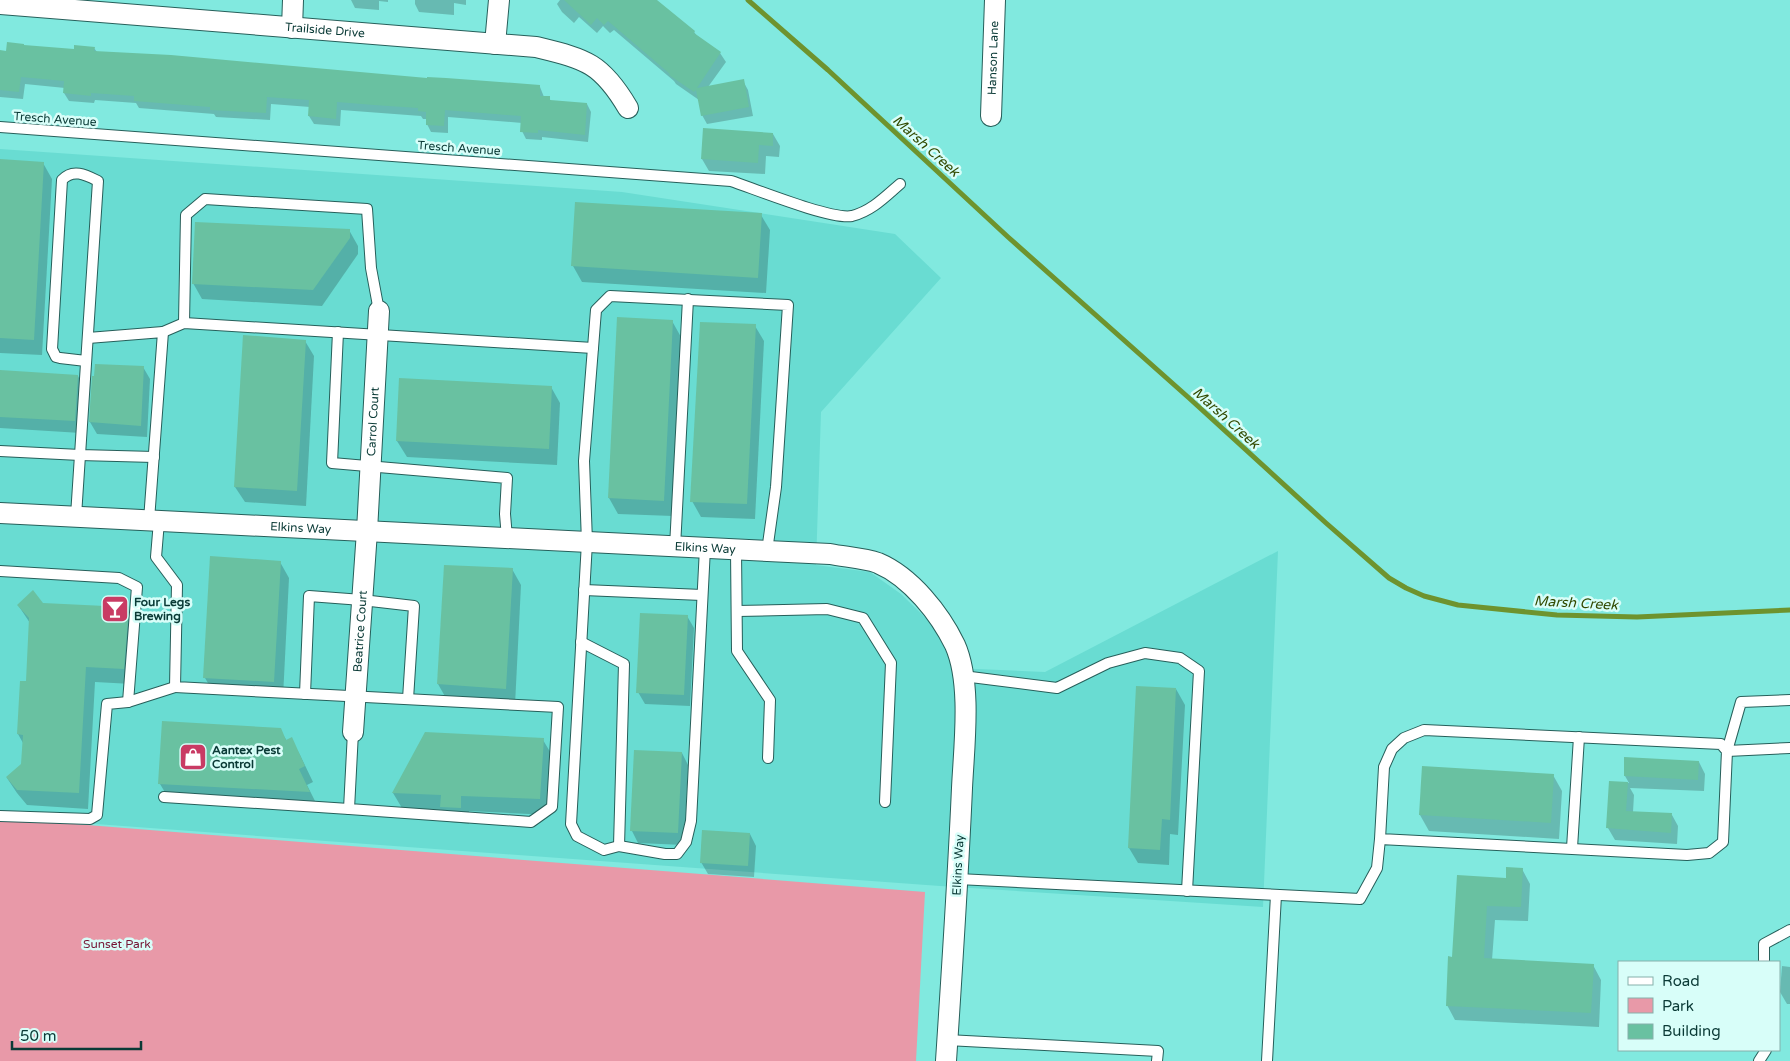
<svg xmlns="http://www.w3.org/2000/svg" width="1790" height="1061" font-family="'Varela Round',sans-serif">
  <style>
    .built { fill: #69dcd2 }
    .green { fill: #e899a8 }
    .shadow { fill: #0003 }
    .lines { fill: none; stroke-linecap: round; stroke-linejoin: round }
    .stream { stroke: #6e932e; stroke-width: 5 }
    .building { fill: #69c1a1 }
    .service-casing { stroke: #275f5a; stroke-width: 12 }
    .minor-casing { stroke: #275f5a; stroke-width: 22 }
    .service { stroke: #fff; stroke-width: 10 }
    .minor { stroke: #fff; stroke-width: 20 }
    .labels { text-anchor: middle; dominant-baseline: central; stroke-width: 5; stroke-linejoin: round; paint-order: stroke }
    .street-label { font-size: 12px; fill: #0a3a36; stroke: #d8fef9 }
    .poi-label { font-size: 12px; font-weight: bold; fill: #0a3a36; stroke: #d8fef9; text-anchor: start }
    .park-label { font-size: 12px; fill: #761434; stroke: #d8fef9 }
    .water-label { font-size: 14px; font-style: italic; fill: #324a00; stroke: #d8fef9 }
  </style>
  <rect width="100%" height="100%" fill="#81e9df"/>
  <polygon class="built" points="0,149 622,192 895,234 941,278 821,412 816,565 870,572 901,594 935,627 953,668 1045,672 1278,551 1263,907 940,886 0,817"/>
  <polygon class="green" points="0,818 925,892 916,1061 0,1061"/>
  <g class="shadow">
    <polygon points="351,0 388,0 388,2 379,1 379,10 355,8"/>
    <polygon points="415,0 466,0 466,5 454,3 454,15 419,12 415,4"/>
    <polygon points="560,0 647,0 694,32 697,36 720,53 726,62 708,87 743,81 748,90 753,116 707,124 702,115 699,100 676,84 674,81 614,30 610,33 603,26 597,33 579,17 574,23 562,12 557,4"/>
    <polygon points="24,47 75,51 94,48 97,52 429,80 540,87 544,97 549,98 551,101 587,104 591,112 588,142 542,137 542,140 526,139 522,131 522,123 448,117 448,133 431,132 427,124 427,119 423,119 421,116 341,110 340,126 314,124 309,116 310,107 271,104 270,120 216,117 214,114 139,108 136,103 95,100 94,103 69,101 64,93 65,88 25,84 23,99 0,97 0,51 7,52"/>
    <polygon points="773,134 780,146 779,157 766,156 765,174 709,171 702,159"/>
    <polygon points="0,160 43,163 52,179 42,355 0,353"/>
    <polygon points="761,215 770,230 766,293 582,282 573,266"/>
    <polygon points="349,230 358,246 358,254 322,306 202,299 193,283"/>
    <polygon points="672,321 681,337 673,516 618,514 609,498"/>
    <polygon points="755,326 764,341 755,519 701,517 692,501"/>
    <polygon points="305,341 314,356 306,506 245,502 235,487"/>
    <polygon points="143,367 150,379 147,437 97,434 90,422"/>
    <polygon points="0,372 78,376 84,388 81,433 0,428"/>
    <polygon points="400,379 551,387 560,403 557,465 407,457 397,441"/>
    <polygon points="280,562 289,578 283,697 214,693 205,678"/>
    <polygon points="512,569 521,585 515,705 447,700 438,684"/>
    <polygon points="43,604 128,608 137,624 132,684 95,682 88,809 27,805 17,793 7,778 22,765 23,743 18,734 27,683 30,623 18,605"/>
    <polygon points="687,616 694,628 690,706 645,704 638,692"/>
    <polygon points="1176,689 1185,705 1178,835 1170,834 1169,865 1138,863 1129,848"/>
    <polygon points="280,730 287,741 291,739 300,755 313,782 307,785 318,807 169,799 160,784"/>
    <polygon points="543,740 552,755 549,815 469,811 469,824 450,822 443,810 402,808 393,793"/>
    <polygon points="636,751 682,753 688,765 684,845 638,843 632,831"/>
    <polygon points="1699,762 1705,774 1704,791 1630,788 1634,795 1633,812 1672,815 1678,826 1677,844 1615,840 1608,828 1610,782 1629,783 1625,776"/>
    <polygon points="1423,767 1553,775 1562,791 1559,839 1429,831 1420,815"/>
    <polygon points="750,834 756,846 754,877 708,874 701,862"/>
    <polygon points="1522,869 1530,884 1528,921 1495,920 1492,960 1593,965 1601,980 1599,1027 1455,1020 1447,1005 1453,958 1458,877 1507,880"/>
    <polygon points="1782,966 1790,967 1790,1004 1787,1004 1780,992"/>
  </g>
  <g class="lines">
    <polyline class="stream" points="748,0 828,70 1008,237 1189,398 1326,523 1389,578 1406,588 1424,596 1458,605 1557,615 1637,617 1790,610"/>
  </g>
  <g class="building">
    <polygon points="564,0 657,0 695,31 694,33 721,52 697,88 744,79 749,107 701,116 696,90 694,92 669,75 670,74 608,21 604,25 597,18 591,25"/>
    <polygon points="7,42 24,44 24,45 74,49 74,45 95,47 94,51 171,55 427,78 427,77 446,78 540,85 540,96 550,96 550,100 587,103 585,135 538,130 538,133 520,132 521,116 445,110 444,126 426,125 426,112 418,111 418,108 374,105 337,102 336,119 308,116 309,100 267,97 266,113 210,110 210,107 134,101 134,96 91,93 91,96 63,93 64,81 21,77 19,92 0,90 0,50 6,51"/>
    <polygon points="703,128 773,133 773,146 759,145 758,163 701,159"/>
    <polygon points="0,159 44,162 34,340 0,338"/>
    <polygon points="575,202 762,213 758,278 571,266"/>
    <polygon points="195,222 350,229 350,238 313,290 192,284"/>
    <polygon points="617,317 673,320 664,501 608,498"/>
    <polygon points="700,322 756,324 747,504 690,502"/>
    <polygon points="243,335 306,340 297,491 234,487"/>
    <polygon points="95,364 144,366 141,426 89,422 92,376 94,376"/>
    <polygon points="0,370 78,375 75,421 0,417"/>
    <polygon points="399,378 552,386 549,449 396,441"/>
    <polygon points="210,556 281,561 274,682 203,678"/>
    <polygon points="444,565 513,568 506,689 437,684"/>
    <polygon points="33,590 43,603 105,606 117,595 129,607 124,669 86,667 79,793 17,790 6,777 21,764 23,735 17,734 20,681 26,681 29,618 17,605"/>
    <polygon points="640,613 688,615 684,695 636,693"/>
    <polygon points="1136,686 1176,688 1170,820 1162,819 1160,850 1128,848"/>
    <polygon points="162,721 281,728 286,740 292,737 305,766 299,769 310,792 158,784"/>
    <polygon points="425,732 544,738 540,799 461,796 461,808 440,807 441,795 392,793"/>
    <polygon points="634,750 682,752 678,833 630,831"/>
    <polygon points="1624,757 1699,761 1698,780 1624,776"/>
    <polygon points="1422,766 1554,774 1551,823 1419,815"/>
    <polygon points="1609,781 1628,782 1626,811 1672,813 1671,833 1606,828"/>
    <polygon points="702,830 750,833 748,866 700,863"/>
    <polygon points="1506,867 1523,868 1521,907 1487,906 1484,958 1594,964 1591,1013 1446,1006 1448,956 1452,957 1457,875 1506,878"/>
  </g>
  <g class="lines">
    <g class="service-casing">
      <g id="service">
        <path d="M0,127L731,181C755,189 831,220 852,216C872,211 886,196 900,184"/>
        <polyline points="184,323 186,215 205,199 367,209 371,268 379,311"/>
        <polyline points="163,332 184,323 593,348"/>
        <polyline points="338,332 332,463 507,478 505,514 507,538"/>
        <polyline points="88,338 163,332 149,520"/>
        <polyline points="0,451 80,455 154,457"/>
        <path d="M76,516L98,181C86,175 73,168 62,180L52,349L56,357L60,358L86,361"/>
        <polyline points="159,521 156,557 177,585 175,687 558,707 552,807 531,822 349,809 353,732"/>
        <polyline points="675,547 688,299"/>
        <polyline points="705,548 691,821 686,842 677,854 665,854 619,846 604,850 577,836 571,824 587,542 584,461 596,310 610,296 788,305 776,487 767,551"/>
        <polyline points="736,550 737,651 770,700 768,758"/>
        <polyline points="0,571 119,578 137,587 128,702"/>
        <polyline points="584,590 702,595"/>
        <polyline points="737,611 827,609 863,618 891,663 885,802"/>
        <polyline points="581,642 624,664 619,846"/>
        <polyline points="963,676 1057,688 1108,663 1145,653 1180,658 1199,671 1187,891"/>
        <polyline points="305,694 309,596 362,600 414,606 408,699"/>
        <polyline points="1790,700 1741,702 1727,751 1790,748"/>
        <polyline points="164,797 349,809"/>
        <polyline points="0,816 90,819 97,815 107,704 128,702 175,687"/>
        <polyline points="1572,848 1579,737"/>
        <polyline points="958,879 1360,899 1377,868 1380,839 1384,767 1392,749 1404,738 1424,730 1721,744 1727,751 1723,842 1709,853 1687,855 1380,839"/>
        <polyline points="1764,962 1764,944 1790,930"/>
        <polyline points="947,1040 1158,1051 1157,1061"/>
        <polyline points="1267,1061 1276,895"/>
        <polyline points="1759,1061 1766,1050"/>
      </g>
    </g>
    <g class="minor-casing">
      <g id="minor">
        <path id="s1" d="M0,4L536,47C585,59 601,62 628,108"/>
        <polyline points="292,28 293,0"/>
        <polyline points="495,44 499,0"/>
        <path id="s2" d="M991,116L995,0"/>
        <path id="s3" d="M0,513L830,554C845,557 864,558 878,563C911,577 940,614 955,645C972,683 964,746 962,788C958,879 952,970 946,1061"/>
        <path id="s4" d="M353,732L367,531L379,311"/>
      </g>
    </g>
    <use href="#service" class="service"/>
    <use href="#minor" class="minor"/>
  </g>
  <defs>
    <g id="bar-square" transform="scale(1.4375)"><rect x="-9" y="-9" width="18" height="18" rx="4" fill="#c93b64" stroke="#d8fef9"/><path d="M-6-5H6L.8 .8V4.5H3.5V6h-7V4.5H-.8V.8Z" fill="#fff"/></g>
    <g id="shop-square" transform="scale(1.4375)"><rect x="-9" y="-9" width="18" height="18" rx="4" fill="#c93b64" stroke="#d8fef9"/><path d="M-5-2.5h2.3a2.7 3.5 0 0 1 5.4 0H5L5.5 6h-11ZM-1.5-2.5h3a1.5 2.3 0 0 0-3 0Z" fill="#fff"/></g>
  </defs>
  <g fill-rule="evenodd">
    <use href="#bar-square" x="115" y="609"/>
    <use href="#shop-square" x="193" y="757"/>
  </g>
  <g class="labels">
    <g class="street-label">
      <text stroke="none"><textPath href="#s1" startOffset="326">Trailside Drive</textPath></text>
      <text stroke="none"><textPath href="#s2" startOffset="58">Hanson Lane</textPath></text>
      <text transform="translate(55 119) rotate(4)">Tresch Avenue</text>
      <text transform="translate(459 148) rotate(4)">Tresch Avenue</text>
      <text stroke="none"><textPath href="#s4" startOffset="311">Carrol Court</textPath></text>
      <text stroke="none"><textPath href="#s3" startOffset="301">Elkins Way</textPath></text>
      <text stroke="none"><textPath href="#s3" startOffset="706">Elkins Way</textPath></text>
      <text stroke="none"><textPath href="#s4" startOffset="101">Beatrice Court</textPath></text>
      <text transform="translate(958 865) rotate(-87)">Elkins Way</text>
    </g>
    <g class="poi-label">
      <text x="134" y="602">Four Legs<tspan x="134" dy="14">Brewing</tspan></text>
      <text x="212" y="750">Aantex Pest<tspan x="212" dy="14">Control</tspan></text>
    </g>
    <g class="park-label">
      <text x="117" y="944">Sunset Park</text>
    </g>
    <g class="water-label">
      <text transform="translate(926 146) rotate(42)">Marsh Creek</text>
      <text transform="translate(1226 418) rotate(42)">Marsh Creek</text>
      <text transform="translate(1576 603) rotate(3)">Marsh Creek</text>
    </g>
  </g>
  <rect x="1618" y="961" width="162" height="90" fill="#d8fef9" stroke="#86b0ab"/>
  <rect x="1628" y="977" width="25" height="8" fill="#ffffff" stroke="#86b0ab"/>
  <text x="1662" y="986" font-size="15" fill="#0a3a36">Road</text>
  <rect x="1628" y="998" width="25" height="15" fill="#e899a8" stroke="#86b0ab"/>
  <text x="1662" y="1011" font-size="15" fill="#0a3a36">Park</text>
  <rect x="1628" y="1024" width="25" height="15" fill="#69c1a1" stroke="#86b0ab"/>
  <text x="1662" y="1036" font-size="15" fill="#0a3a36">Building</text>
  <path d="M12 1041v8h129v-8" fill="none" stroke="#0a3a36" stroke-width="2.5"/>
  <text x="20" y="1041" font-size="15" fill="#0a3a36" stroke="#d8fef9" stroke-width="4" paint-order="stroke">50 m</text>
</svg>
